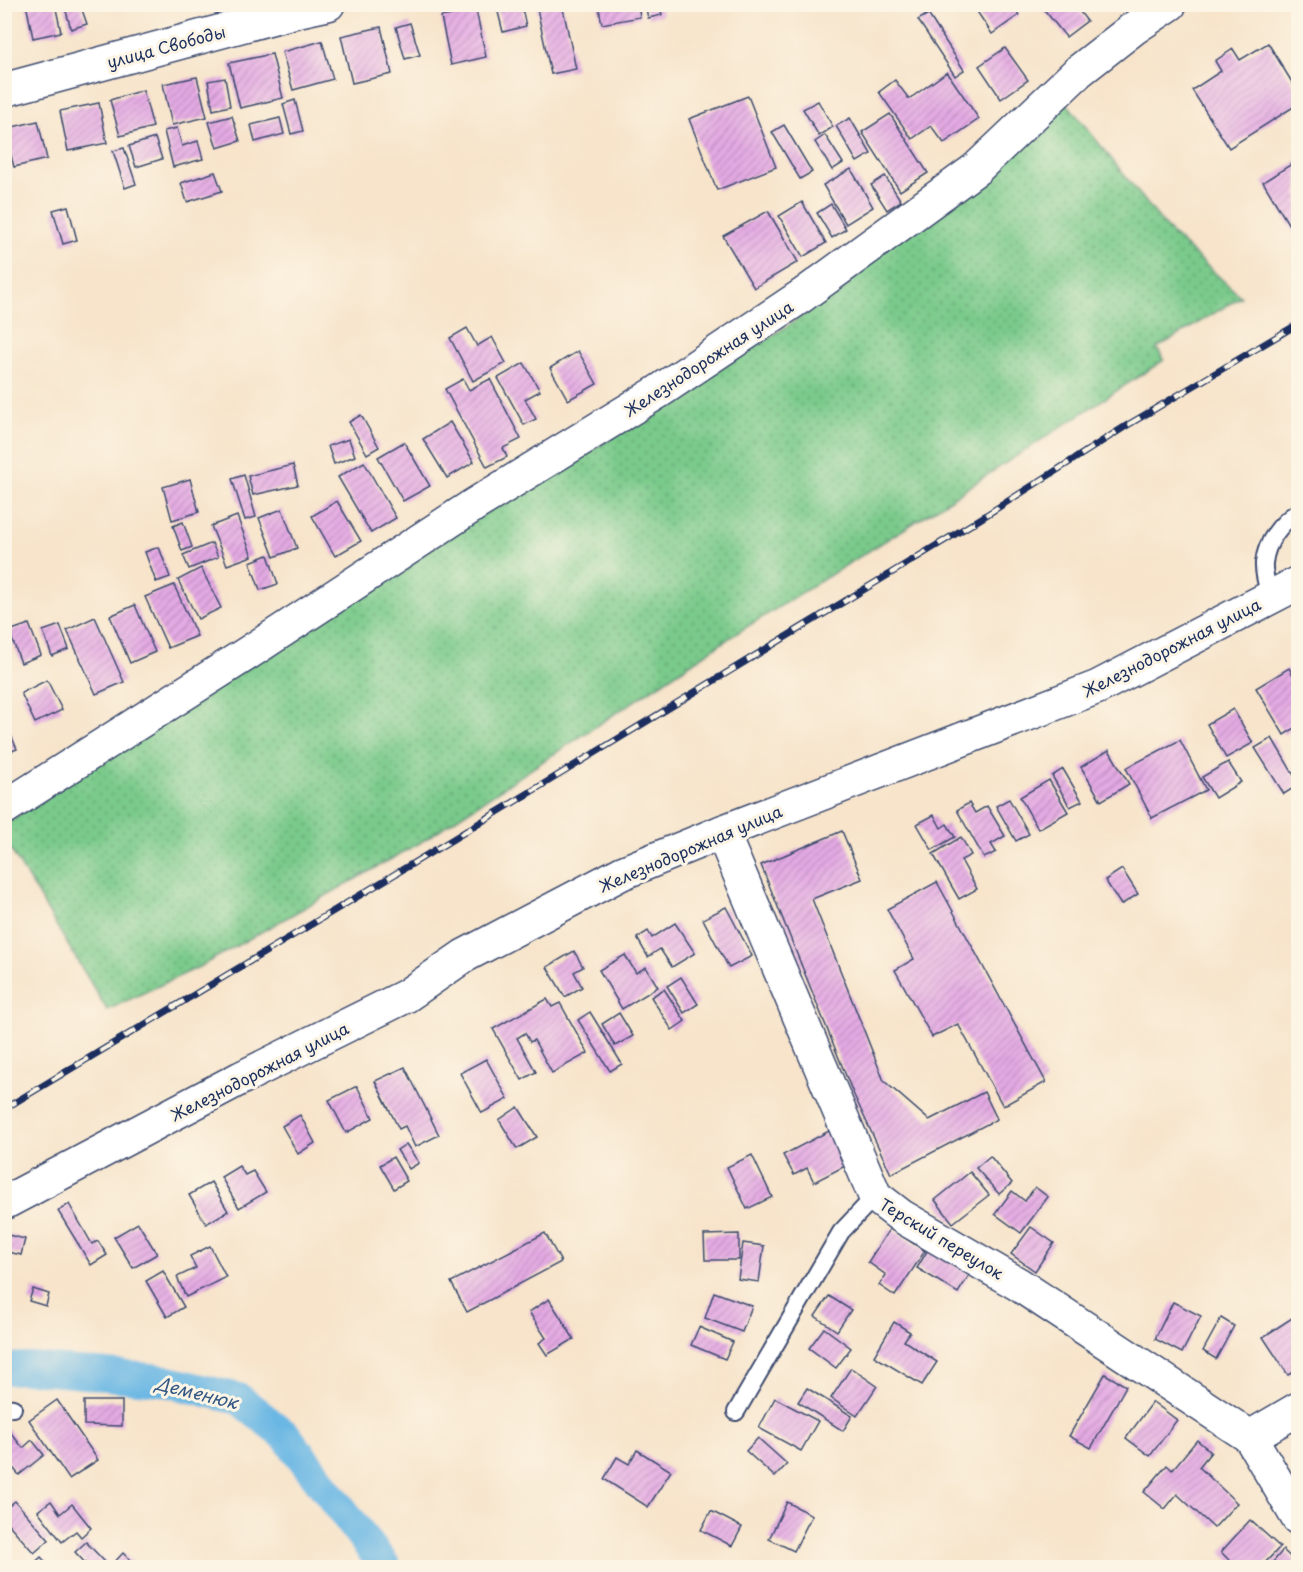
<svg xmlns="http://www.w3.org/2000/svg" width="1303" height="1572" font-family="'Playpen Sans',sans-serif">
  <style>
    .park { fill: url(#park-dots); stroke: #4a7c74; stroke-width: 1.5 }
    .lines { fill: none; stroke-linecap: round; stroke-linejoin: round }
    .canal { stroke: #6ab7e4; stroke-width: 32 }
    .building { fill: url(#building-hatch) }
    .lane-casing { stroke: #3c4a6e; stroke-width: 20 }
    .street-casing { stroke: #3c4a6e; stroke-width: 36 }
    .lane { stroke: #fff; stroke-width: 16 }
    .street { stroke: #fff; stroke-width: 33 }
    .rail-casing { stroke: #1b2f5e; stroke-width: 7 }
    .rail { stroke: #fcf5e5; stroke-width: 4.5; stroke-dasharray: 14; stroke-linecap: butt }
    .labels { text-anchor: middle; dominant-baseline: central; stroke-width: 6; stroke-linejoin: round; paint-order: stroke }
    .street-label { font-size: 16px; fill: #1b2f5e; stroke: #fcf5e5 }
    .water-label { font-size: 18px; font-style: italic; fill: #335886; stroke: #fcf5e5 }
  </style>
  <defs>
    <pattern id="park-dots" width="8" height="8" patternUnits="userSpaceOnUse" patternTransform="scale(1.5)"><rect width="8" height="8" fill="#7aca8b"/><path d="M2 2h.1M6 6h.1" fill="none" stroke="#63a475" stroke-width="1.8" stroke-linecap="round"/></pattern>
    <pattern id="building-hatch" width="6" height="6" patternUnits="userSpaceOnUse" patternTransform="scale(1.5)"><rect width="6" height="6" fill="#e5aae4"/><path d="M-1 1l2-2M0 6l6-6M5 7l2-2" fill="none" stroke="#b98bbc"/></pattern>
  </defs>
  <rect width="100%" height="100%" fill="#fcf5e5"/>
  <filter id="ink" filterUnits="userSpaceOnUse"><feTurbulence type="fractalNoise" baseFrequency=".0167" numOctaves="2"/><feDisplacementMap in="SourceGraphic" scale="12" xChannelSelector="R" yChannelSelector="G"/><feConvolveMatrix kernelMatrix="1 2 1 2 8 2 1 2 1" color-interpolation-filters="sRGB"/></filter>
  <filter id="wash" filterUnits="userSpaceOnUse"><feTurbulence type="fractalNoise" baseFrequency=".008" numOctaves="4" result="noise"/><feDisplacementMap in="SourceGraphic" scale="24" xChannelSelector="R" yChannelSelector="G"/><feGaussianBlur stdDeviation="1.35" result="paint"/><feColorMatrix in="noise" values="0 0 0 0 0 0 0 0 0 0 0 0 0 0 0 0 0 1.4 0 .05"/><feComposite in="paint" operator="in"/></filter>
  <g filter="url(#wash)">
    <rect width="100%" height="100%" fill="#f7e4cb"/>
    <polygon class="park" points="1065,101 1169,231 1241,297 1157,348 1164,360 912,524 737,633 418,844 199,967 107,1010 5,840 5,824 500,503 612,438 792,323"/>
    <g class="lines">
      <polyline class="canal" points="4,1369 30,1368 161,1380 239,1399 286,1436 386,1568"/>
    </g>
    <g id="blocks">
      <g class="building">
        <polygon points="26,4 55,4 61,32 33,38"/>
        <polygon points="64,4 80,4 87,24 71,29"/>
        <polygon points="496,4 521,4 526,26 503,32"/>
        <polygon points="536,4 562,4 576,69 551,74"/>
        <polygon points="598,4 638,4 640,17 602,24"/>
        <polygon points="645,4 660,4 662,15 648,18"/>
        <polygon points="972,4 1012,4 1019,15 992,34"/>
        <polygon points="1045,4 1074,4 1087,21 1066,37 1042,7"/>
        <polygon points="476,10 486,57 451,65 441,17"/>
        <polygon points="928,14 964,70 955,76 918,20"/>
        <polygon points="410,23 420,55 405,59 396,27"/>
        <polygon points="381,27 392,74 352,83 341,36"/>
        <polygon points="322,41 333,79 293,90 282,52"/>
        <polygon points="1268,43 1298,92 1298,104 1229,148 1192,90 1221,71 1215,61 1233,49 1240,60"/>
        <polygon points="1005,48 1028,80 1001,99 979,66"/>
        <polygon points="272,54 283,98 240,108 229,63"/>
        <polygon points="947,72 979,119 944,143 931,126 912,139 879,92 895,80 909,99"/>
        <polygon points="197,77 207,117 172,125 163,84"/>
        <polygon points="225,78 230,106 213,110 208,81"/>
        <polygon points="143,90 153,127 120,136 110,100"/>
        <polygon points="748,96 776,167 717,190 689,119"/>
        <polygon points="295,100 303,131 291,134 283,104"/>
        <polygon points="818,101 833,127 819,136 803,109"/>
        <polygon points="99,103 107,143 68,151 60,111"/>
        <polygon points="890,114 928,173 900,191 862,132"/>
        <polygon points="232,116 240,141 217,148 209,122"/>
        <polygon points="280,118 284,134 255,142 251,125"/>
        <polygon points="850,118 871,154 857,162 836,126"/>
        <polygon points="38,121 47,159 14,167 4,129"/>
        <polygon points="784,125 812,172 800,179 772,132"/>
        <polygon points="177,128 182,146 198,141 203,159 173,167 164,131"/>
        <polygon points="825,135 843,163 832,170 815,142"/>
        <polygon points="155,138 162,159 136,167 129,146"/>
        <polygon points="124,148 136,184 125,188 113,151"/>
        <polygon points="1298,160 1298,240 1263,182"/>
        <polygon points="851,169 873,207 846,224 823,185"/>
        <polygon points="215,172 222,191 187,202 181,183"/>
        <polygon points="885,176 901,201 887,210 871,185"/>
        <polygon points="4,195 10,215 4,217"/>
        <polygon points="802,202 826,243 803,257 779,216"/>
        <polygon points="831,204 846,229 832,238 817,213"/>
        <polygon points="68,206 77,240 63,244 53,210"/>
        <polygon points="768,211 798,262 754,288 723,236"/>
        <polygon points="467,328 477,346 492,337 506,363 473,381 450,338"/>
        <polygon points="578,351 597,384 568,400 550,368"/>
        <polygon points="524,363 540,391 525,399 536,419 524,425 498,378"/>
        <polygon points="463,379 469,390 490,379 521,439 503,448 507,457 487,467 445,389"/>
        <polygon points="361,415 379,447 367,454 349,422"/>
        <polygon points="450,422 474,462 447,478 423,439"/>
        <polygon points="349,439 355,456 334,464 328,446"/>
        <polygon points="404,442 430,486 403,501 378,457"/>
        <polygon points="364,462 396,518 371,533 338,477"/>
        <polygon points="293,465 298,485 253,495 248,476"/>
        <polygon points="244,475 256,517 245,520 232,479"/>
        <polygon points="190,479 199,512 172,520 163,487"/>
        <polygon points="337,501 361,541 335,556 312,516"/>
        <polygon points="282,509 297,548 274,557 259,518"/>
        <polygon points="237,516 252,556 227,565 211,526"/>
        <polygon points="183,522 192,547 182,551 173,526"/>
        <polygon points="212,543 218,557 189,569 183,555"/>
        <polygon points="159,547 170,577 156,582 145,552"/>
        <polygon points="268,555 278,584 260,590 250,562"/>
        <polygon points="201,568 221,608 198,619 178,580"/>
        <polygon points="174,585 197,636 168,648 145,597"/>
        <polygon points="135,605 155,652 130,663 110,616"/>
        <polygon points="95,617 124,682 96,694 67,630"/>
        <polygon points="29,624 41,655 21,663 9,631"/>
        <polygon points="60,625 69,649 52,656 43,631"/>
        <polygon points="1289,668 1298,684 1298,726 1284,735 1256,688"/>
        <polygon points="47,680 62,710 35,723 21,693"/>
        <polygon points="1233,709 1253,743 1226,758 1207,724"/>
        <polygon points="4,719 17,749 4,754"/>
        <polygon points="1272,738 1298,782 1298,785 1284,794 1255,748"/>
        <polygon points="1180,740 1206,790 1152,818 1126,768"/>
        <polygon points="1109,750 1129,784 1101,801 1081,767"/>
        <polygon points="1228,762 1241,782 1215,798 1202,777"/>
        <polygon points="1063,769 1082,801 1070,807 1052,776"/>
        <polygon points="1049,780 1068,812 1038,829 1020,797"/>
        <polygon points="1009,799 1029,834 1016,841 996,806"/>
        <polygon points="969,803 975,813 987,806 1005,836 991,844 996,852 984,858 957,810"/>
        <polygon points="934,815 941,828 947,824 955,837 932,850 917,824"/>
        <polygon points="842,831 862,879 812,899 884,1081 929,1120 984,1092 997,1119 891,1174 853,1093 761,865"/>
        <polygon points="961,837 971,855 961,860 977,889 959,899 933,854"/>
        <polygon points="1122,869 1138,894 1121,905 1105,880"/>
        <polygon points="937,882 1046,1082 1003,1106 958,1024 932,1037 895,970 914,959 887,909"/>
        <polygon points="726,907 752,956 729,968 703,919"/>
        <polygon points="675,923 695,953 672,967 660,949 648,957 637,938 648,931 652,938"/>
        <polygon points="574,951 583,967 574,972 582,987 565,997 547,967"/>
        <polygon points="625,955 636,973 646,967 658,987 622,1009 599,970"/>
        <polygon points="681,977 698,1004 684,1013 667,986"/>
        <polygon points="664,989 685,1021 672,1030 651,997"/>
        <polygon points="547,999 552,1007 560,1003 588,1053 552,1073 534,1040 530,1042 525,1033 517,1038 536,1072 522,1080 493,1029"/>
        <polygon points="590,1012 622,1064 610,1071 578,1020"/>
        <polygon points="619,1013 633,1036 615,1046 602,1024"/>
        <polygon points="486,1059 508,1099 482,1113 460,1073"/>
        <polygon points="405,1067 439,1135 415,1147 405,1126 399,1129 375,1081"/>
        <polygon points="357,1086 373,1118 346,1133 329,1100"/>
        <polygon points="518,1107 537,1137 517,1149 499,1120"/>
        <polygon points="300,1115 315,1143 298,1154 282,1126"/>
        <polygon points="829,1131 847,1165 814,1182 807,1168 794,1175 783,1155"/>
        <polygon points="406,1144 419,1163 409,1169 397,1150"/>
        <polygon points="752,1155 772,1197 747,1209 727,1167"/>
        <polygon points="990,1156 1012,1183 999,1194 976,1168"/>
        <polygon points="393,1157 407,1181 394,1189 380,1165"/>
        <polygon points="239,1166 245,1175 253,1171 266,1192 239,1208 221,1177"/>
        <polygon points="970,1172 989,1195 953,1223 935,1200"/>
        <polygon points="211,1182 228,1211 206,1224 189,1195"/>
        <polygon points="1035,1187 1048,1197 1021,1233 995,1214 1012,1191 1025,1201"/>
        <polygon points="69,1204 92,1244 98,1241 107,1255 91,1265 58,1211"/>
        <polygon points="138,1223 157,1254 133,1268 114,1237"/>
        <polygon points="1031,1227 1054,1243 1035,1271 1011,1254"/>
        <polygon points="890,1228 925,1251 895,1296 879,1285 886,1275 868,1262"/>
        <polygon points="545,1233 561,1262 467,1312 451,1282"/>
        <polygon points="4,1234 25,1239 21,1255 4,1251"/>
        <polygon points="739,1234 739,1260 705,1260 704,1235"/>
        <polygon points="743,1243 764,1246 759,1282 738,1279"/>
        <polygon points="210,1246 226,1277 186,1297 177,1277 196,1268 190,1256"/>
        <polygon points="929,1248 970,1274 958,1293 917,1268"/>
        <polygon points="163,1271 184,1307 167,1317 146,1281"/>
        <polygon points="4,1279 11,1281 5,1301 4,1301"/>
        <polygon points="33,1289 49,1294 46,1306 29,1301"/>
        <polygon points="714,1292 752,1306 742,1332 705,1318"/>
        <polygon points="829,1296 851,1310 837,1331 815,1316"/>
        <polygon points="549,1299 574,1339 547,1355 539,1343 546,1338 529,1312"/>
        <polygon points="1173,1302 1201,1316 1182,1353 1155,1339"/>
        <polygon points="1295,1316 1298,1321 1298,1337 1296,1338 1298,1342 1298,1369 1288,1375 1263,1337"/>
        <polygon points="1221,1318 1234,1326 1216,1359 1203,1351"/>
        <polygon points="894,1322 910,1332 904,1341 937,1362 922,1385 874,1356"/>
        <polygon points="699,1327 733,1342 725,1359 691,1345"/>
        <polygon points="824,1328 851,1348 836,1368 809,1348"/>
        <polygon points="851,1368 877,1386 857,1416 831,1398"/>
        <polygon points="1105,1374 1126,1386 1091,1448 1069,1436"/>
        <polygon points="807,1388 852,1416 843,1431 798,1402"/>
        <polygon points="775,1398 818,1421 801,1451 759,1428"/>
        <polygon points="57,1400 98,1460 69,1479 29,1420"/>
        <polygon points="84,1401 122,1401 122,1426 84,1425"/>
        <polygon points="1153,1402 1177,1420 1150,1456 1126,1438"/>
        <polygon points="6,1427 23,1448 32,1440 44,1455 19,1475 4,1457 4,1428"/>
        <polygon points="758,1438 787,1464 775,1477 746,1451"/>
        <polygon points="1197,1440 1211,1452 1199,1467 1237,1503 1214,1528 1177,1494 1165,1509 1144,1492 1167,1465 1172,1470"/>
        <polygon points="637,1450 671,1471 648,1507 604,1479 617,1457 629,1464"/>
        <polygon points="15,1501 49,1540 34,1553 4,1519 4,1510"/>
        <polygon points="51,1501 60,1514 72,1504 91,1528 81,1537 76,1531 62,1542 38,1511"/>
        <polygon points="787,1502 812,1515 794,1551 769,1539"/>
        <polygon points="711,1511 742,1527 732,1546 701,1530"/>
        <polygon points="1250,1520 1280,1547 1260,1568 1232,1568 1234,1565 1221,1552"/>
        <polygon points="86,1542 106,1563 102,1568 90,1568 75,1552"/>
        <polygon points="1283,1550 1298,1564 1298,1568 1268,1568"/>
        <polygon points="123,1553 135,1565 132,1568 109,1568"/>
        <polygon points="41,1557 51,1568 29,1568"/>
      </g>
    </g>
  </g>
  <g filter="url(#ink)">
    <use href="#blocks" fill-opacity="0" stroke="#3c4a6e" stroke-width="1.5"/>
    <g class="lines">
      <g class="lane-casing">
        <g id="lane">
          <path d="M1270,598C1268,587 1263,574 1264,563C1266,542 1281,522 1298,512"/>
          <polyline points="4,1407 13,1408"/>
          <polyline points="736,1412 841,1232 875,1196"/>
        </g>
      </g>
      <g class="street-casing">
        <g id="street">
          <polyline points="4,90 296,11 328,4"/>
          <polyline points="4,808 248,653 474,505 658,392 803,295 976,169 1079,71 1134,28 1170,4"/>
          <polyline points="722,832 875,1196 901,1216 1018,1284 1250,1437"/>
          <polyline points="4,1203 241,1078 406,996 464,956 622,873 722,832 1098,687 1298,583"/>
          <polyline points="1298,1409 1250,1437 1298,1518"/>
        </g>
      </g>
      <use href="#lane" class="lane"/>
      <use href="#street" class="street"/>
      <g class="rail-casing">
        <polyline id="rail" points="4,1109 435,850 980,519 1126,426 1298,324"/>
      </g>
      <use href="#rail" class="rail"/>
    </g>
  </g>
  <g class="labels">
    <g class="street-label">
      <text transform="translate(166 46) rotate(-15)">улица Свободы</text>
      <text transform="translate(708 358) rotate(-33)">Железнодорожная улица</text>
      <text transform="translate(1171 647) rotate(-27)">Железнодорожная улица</text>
      <text transform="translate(690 848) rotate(-23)">Железнодорожная улица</text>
      <text transform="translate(259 1071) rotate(-27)">Железнодорожная улица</text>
      <text transform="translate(942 1238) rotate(31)">Терский переулок</text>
    </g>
    <g class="water-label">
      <text transform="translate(197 1392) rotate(14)">Деменюк</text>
    </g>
  </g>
  <rect width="1303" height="1572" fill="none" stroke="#fcf5e5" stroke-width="24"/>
</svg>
